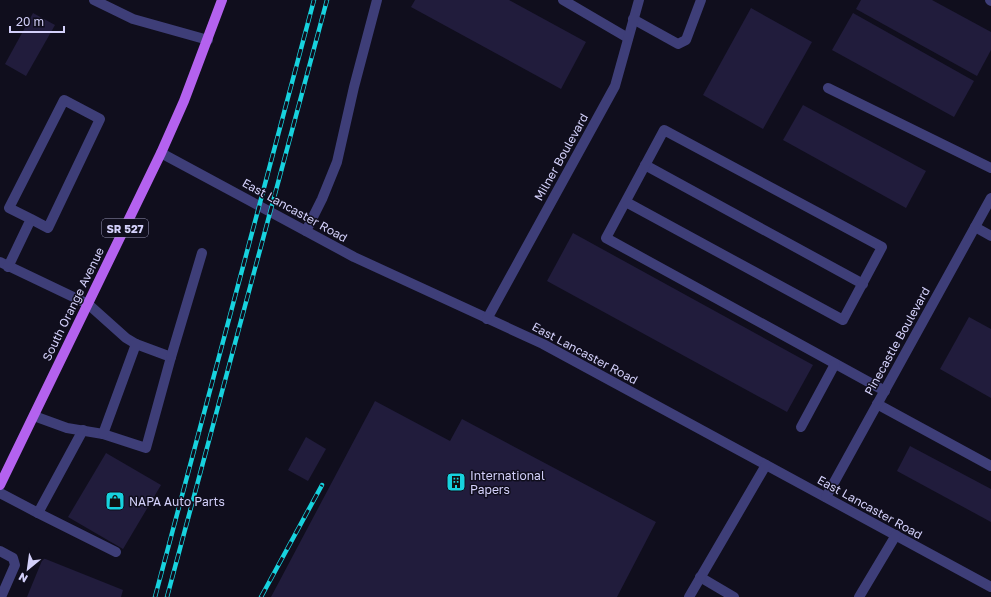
<svg xmlns="http://www.w3.org/2000/svg" width="991" height="597" font-family="'Golos Text',sans-serif">
  <style>
    .building { fill: #211c3c }
    .lines { fill: none; stroke-linecap: round; stroke-linejoin: round }
    .minor { stroke: #3e3e78; stroke-width: 10 }
    .major { stroke: #b462ef; stroke-width: 10 }
    .rail-casing { stroke: #17d2de; stroke-width: 4.5 }
    .rail { stroke: #100e1d; stroke-width: 3; stroke-dasharray: 9; stroke-linecap: butt }
    .labels { text-anchor: middle; dominant-baseline: central; stroke-width: 3; stroke-linejoin: round; paint-order: stroke }
    .shield { fill: #100e1d; stroke: #9896b8; stroke-width: 1 }
    .shield-label { font-size: 11px; font-weight: bold; fill: #d3d0fa }
    .street-label { font-size: 12px; fill: #d3d0fa; stroke: #100e1d }
    .poi-label { font-size: 12px; fill: #d3d0fa; stroke: #100e1d; text-anchor: start }
  </style>
  <rect width="100%" height="100%" fill="#100e1d"/>
  <g class="building">
    <polygon points="415,0 509,0 586,42 561,89 411,7"/>
    <polygon points="861,0 932,0 991,32 991,50 977,76 856,9"/>
    <polygon points="751,8 812,42 763,129 703,95"/>
    <polygon points="33,13 55,25 26,76 5,64"/>
    <polygon points="853,13 974,81 954,117 832,50"/>
    <polygon points="803,105 926,171 906,208 783,140"/>
    <polygon points="573,233 813,365 787,412 547,281"/>
    <polygon points="969,317 991,329 991,398 940,369"/>
    <polygon points="375,401 450,441 462,419 656,522 617,597 271,597"/>
    <polygon points="306,437 326,449 308,481 288,470"/>
    <polygon points="910,446 991,489 991,522 897,471"/>
    <polygon points="106,453 161,485 123,549 68,517"/>
    <polygon points="43,558 123,590 121,597 27,597"/>
  </g>
  <g class="lines">
    <g class="minor">
      <polyline points="94,0 133,19 208,40"/>
      <polyline points="563,0 628,38"/>
      <polyline points="990,0 991,1"/>
      <polyline points="633,19 678,44 686,40 701,0"/>
      <polyline points="828,88 991,168"/>
      <polyline points="161,153 354,257 543,344 991,587"/>
      <polyline points="645,165 863,284"/>
      <polyline points="626,202 843,320 882,247 664,130 606,238 885,391"/>
      <polyline points="975,227 991,236"/>
      <polyline points="306,231 322,199 337,162 354,87 377,0"/>
      <polyline points="0,262 88,304 126,338 136,344 171,357 146,448 103,434 67,428 34,416"/>
      <polyline points="8,267 31,219 48,228 100,119 64,100 9,208 31,219"/>
      <polyline points="487,319 615,86 639,0"/>
      <polyline points="171,357 202,253"/>
      <polyline points="877,404 991,466"/>
      <polyline points="801,427 835,364"/>
      <polyline points="103,434 136,344"/>
      <polyline points="0,493 38,513 83,430"/>
      <polyline points="826,497 991,198"/>
      <polyline points="38,513 116,552"/>
      <polyline points="0,551 13,558 15,565 1,597"/>
      <polyline points="700,577 734,597"/>
      <polyline points="689,597 766,465"/>
      <polyline points="859,597 896,535"/>
    </g>
    <polyline class="major" points="0,485 161,153 184,101 222,0"/>
    <g class="rail-casing">
      <g id="rail">
        <polyline points="155,597 314,0"/>
        <polyline points="167,597 327,0"/>
        <polyline points="261,597 322,485"/>
      </g>
    </g>
    <use href="#rail" class="rail"/>
  </g>
  <defs>
    <g id="building-square" transform="scale(1)"><rect x="-9" y="-9" width="18" height="18" rx="4" fill="#17d2de" stroke="#100e1d"/><path d="M-4-6H4V6H1V3H-1V6H-4ZM-2.5-4.3h1.7v1.8h-1.7ZM.8-4.3h1.7v1.8H.8ZM-2.5-1h1.7V.8h-1.7ZM.8-1h1.7V.8H.8Z" fill="#111"/></g>
    <g id="shop-square" transform="scale(1)"><rect x="-9" y="-9" width="18" height="18" rx="4" fill="#17d2de" stroke="#100e1d"/><path d="M-5-2.5h2.3a2.7 3.5 0 0 1 5.4 0H5L5.5 6h-11ZM-1.5-2.5h3a1.5 2.3 0 0 0-3 0Z" fill="#111"/></g>
  </defs>
  <g fill-rule="evenodd">
    <use href="#building-square" x="456" y="482"/>
    <use href="#shop-square" x="115" y="501"/>
  </g>
  <g class="labels">
    <rect class="shield" x="102" y="219" width="46" height="18" rx="3"/>
    <g class="shield-label">
      <text x="125" y="228">SR 527</text>
    </g>
    <g class="street-label">
      <text transform="translate(561 157) rotate(-61)">Milner Boulevard</text>
      <text transform="translate(295 210) rotate(29)">East Lancaster Road</text>
      <text transform="translate(73 304) rotate(-64)">South Orange Avenue</text>
      <text transform="translate(897 341) rotate(-61)">Pinecastle Boulevard</text>
      <text transform="translate(585 353) rotate(28)">East Lancaster Road</text>
      <text transform="translate(870 507) rotate(29)">East Lancaster Road</text>
    </g>
    <g class="poi-label">
      <text x="470" y="475">International<tspan x="470" dy="14">Papers</tspan></text>
      <text x="129" y="501">NAPA Auto Parts</text>
    </g>
  </g>
  <g transform="translate(28 569) rotate(209)" stroke="#100e1d" stroke-width="3" paint-order="stroke">
  <path d="M0-3L7 15L0 10L-7 15Z" fill="#d3d0fa"/>
  <text y="-6" font-size="11" font-weight="bold" text-anchor="middle" fill="#d3d0fa">N</text>
  </g>
  <path d="M10 26v6h54v-6" fill="none" stroke="#d3d0fa" stroke-width="2"/>
  <text x="16" y="26" font-size="12" fill="#d3d0fa" stroke="#100e1d" stroke-width="3" paint-order="stroke">20 m</text>
</svg>
